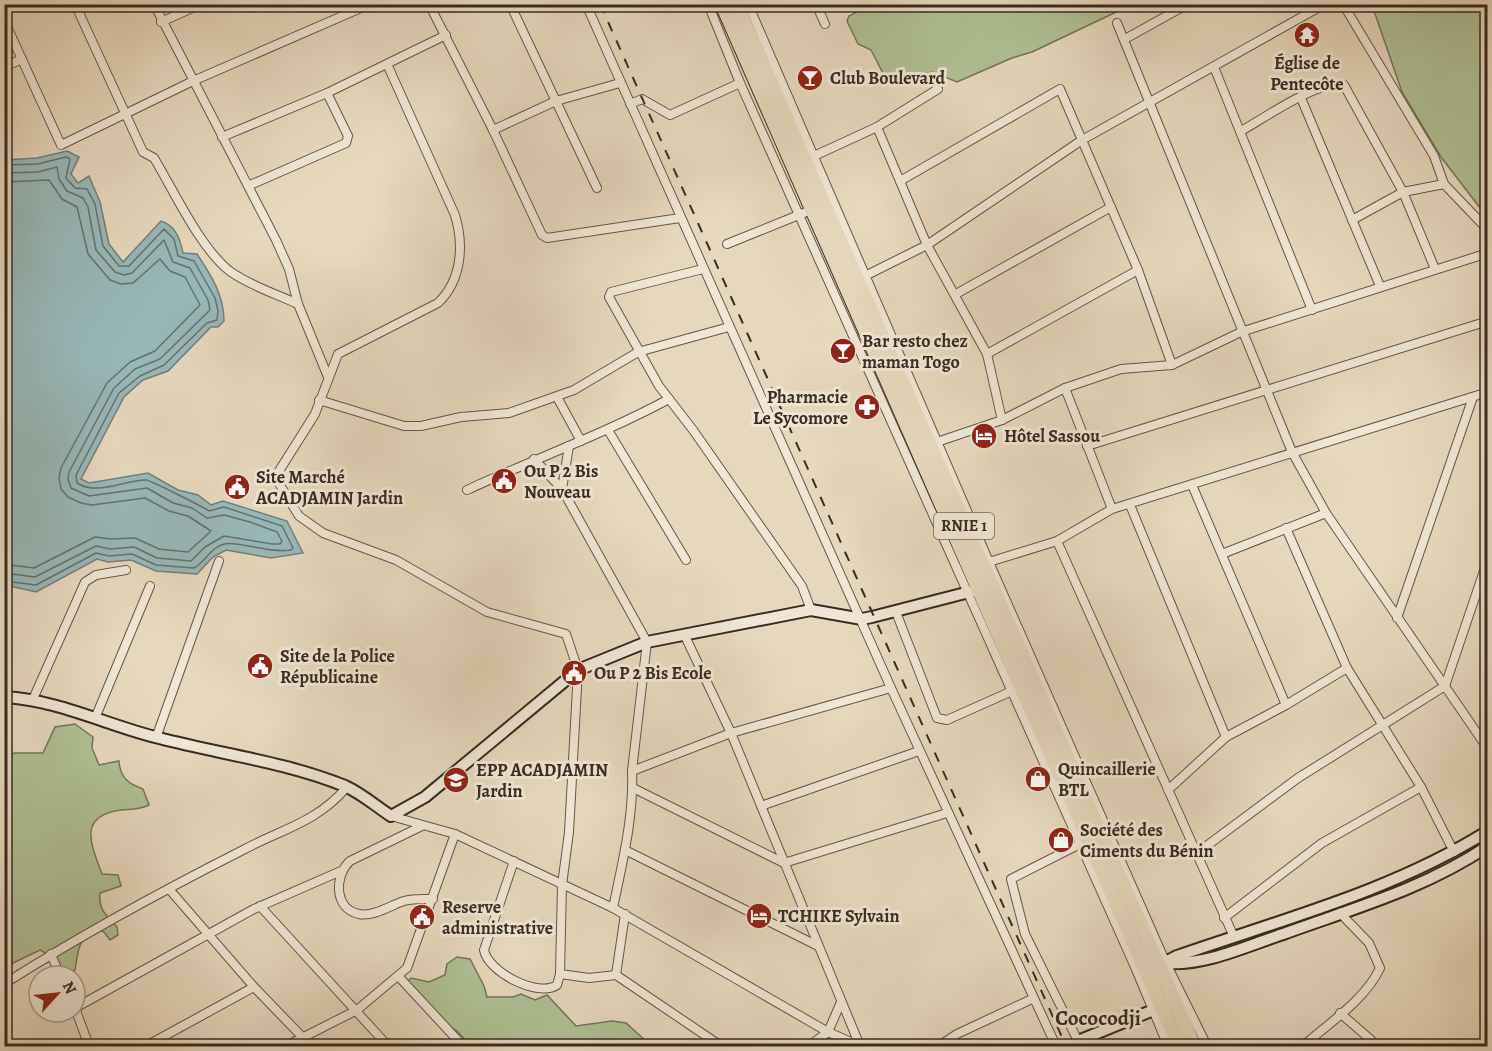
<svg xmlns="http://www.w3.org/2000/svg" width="1492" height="1051" font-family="Alegreya,serif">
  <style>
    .green { fill: #b0c096; stroke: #74765d; stroke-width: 1.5 }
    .water { fill: #98b8b9; stroke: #72807d; stroke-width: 1.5 }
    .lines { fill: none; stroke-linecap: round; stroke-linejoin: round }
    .shore { stroke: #68726e; stroke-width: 1.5 }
    .street-casing { stroke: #64574a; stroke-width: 10 }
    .secondary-casing { stroke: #382c24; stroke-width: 14 }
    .highway-casing { stroke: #382c24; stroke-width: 16 }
    .street { stroke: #efe6d5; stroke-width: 8 }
    .secondary { stroke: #efe6d5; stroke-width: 10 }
    .highway { stroke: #e6d8be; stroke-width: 14 }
    .rail { stroke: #382c24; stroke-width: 2; stroke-dasharray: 10 10; stroke-linecap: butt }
    .labels { text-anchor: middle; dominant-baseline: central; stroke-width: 6; stroke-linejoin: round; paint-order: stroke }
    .shield { fill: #efe6d5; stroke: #6f6459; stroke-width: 1.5 }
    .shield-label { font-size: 16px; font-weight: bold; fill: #382c24 }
    .poi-label { font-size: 18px; font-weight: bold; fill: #382c24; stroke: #efe6d5; text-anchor: start }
    .quarter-label { font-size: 21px; font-weight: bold; fill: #382c24; stroke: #efe6d5 }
  </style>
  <rect width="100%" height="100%" fill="#e6d8be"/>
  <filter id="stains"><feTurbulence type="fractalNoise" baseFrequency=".00333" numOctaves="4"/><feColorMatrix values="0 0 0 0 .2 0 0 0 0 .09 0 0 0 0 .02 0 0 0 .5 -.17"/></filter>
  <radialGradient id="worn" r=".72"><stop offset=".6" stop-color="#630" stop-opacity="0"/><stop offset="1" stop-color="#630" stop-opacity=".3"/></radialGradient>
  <g class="green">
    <polygon points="871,5 871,4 1131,5 1032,52 1012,58 957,82 933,72 892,80 885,77 871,50 858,44 847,21 849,16"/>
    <polygon points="1372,5 1487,5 1487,217 1441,157 1402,92"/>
    <path d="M75,724L93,737L92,748L99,765L119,761C120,778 129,784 143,789L149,805C139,810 132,809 121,810C77,816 91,844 102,874L118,875L121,886L100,893C98,910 107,916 117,927L118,935L110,940L104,932L97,929C78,936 78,952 75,970L68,976H60L53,957L40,950L5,967V759L14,753H43L55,727Z"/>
    <polygon points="457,957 470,959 484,986 487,997 513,997 521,994 535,1000 547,995 576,1026 612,1021 626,1023 647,1042 671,1046 471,1046 457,1031 440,1020 406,983 411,978 429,982 445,975 447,964"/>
  </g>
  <path class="water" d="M67,151L79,157L71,174L78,183L89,176L100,202L109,244L123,262L161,221C176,226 180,239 183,253L197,254C211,275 224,295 224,321L218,327H211L168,371L143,380L124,397L81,479L89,483L148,473L178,490L198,495L211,505L223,501L287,521L303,553L271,558L226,550L213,557L197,574L156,571L131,560L108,562L97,559L36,592L5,585V160L37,158Z"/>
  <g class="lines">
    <g class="shore">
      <path d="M4,165L38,164L66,157L70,159L66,178L75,188L87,189L95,204L103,246L119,266H129L164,229L174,239L178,256L194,261L215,298L218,311L217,320L207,323L164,365L140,376L119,393L76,475L77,483C97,496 124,480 146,480C150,480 203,507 209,511L224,507L282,526L293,548L291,550C269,554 236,540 224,544C210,548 205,562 194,568L156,565L132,554L109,556L96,553L36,585L4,581"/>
      <polyline points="4,173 38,172 57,167 59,179 67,191 83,198 88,207 96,250 115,272 124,275 132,273 164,240 173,262 190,268 208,300 210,310 160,359 135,369 114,388 69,472 68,479 71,488 89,496 147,488 173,503 192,508 207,518 224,515 250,522 277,532 282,541 280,544 272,544 224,536 205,547 191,561 157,558 134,547 110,549 96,546 35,577 4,573"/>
      <polyline points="4,182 49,180 62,199 77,207 88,254 110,280 121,284 133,283 160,259 170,271 185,277 200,305 155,351 130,362 107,383 61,468 59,478 61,489 68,497 81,503 92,505 145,498 169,511 188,516 211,531 188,552 159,549 135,538 110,539 95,537 34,568 4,564"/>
    </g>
    <g class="street-casing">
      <g id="street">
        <path d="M75,4L143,152L154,158C174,191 201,250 231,272C251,286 276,294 298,304"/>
        <polyline points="154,4 276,240 289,269 298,304 328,377"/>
        <polyline points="429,4 493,130 542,235 547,238 680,218"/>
        <polyline points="510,4 597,188"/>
        <polyline points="586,4 891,688 1056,1046"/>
        <polyline points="708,4 740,83 1135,967 1168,1046"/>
        <polyline points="748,4 993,571 1166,963 1207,1046"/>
        <polyline points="816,4 825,24"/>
        <polyline points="1343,4 1434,156 1444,184 1488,230"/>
        <polyline points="4,20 61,145 193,81 370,4"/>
        <polyline points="161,22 201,4"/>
        <polyline points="1117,23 1292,452 1326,513 1488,749"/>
        <polyline points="1125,39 1188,4"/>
        <path d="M387,64L455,215C464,245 462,280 438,303L338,354L315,414L279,471L280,485L299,516L323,533L396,560L487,612L566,634L578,670L569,832L562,885L560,974L557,985C538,998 488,972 484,950L514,861"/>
        <polyline points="4,67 22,59"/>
        <polyline points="1214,67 1312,310"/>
        <polyline points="1301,98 1380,286"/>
        <polyline points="630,104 642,99 670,115 740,83"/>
        <polyline points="877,127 927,245 987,354 1002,420"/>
        <polyline points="493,130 556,101 620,83"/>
        <path d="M1241,131C1265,118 1319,79 1344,85L1403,192L1435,269"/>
        <polyline points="222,137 327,93 446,35"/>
        <polyline points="814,156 877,127 938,89"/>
        <polyline points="900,181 1060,89 1138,270 1172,365"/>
        <polyline points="248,186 346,143 348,136 327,93"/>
        <polyline points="1352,220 1403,192 1444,184"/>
        <polyline points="727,244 811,210"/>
        <polyline points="703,269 611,292 609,297 659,386 693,430 802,586 811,610"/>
        <polyline points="865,276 927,245 1082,140 1325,4"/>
        <polyline points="956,294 1111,207"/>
        <polyline points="987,354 1138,270"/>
        <polyline points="1065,388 1112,509"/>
        <polyline points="557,397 581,441"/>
        <polyline points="319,400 404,426 421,426 461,417 509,413 574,390 638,352 729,327"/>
        <polyline points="608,430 686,560"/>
        <polyline points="937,442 1002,420 1065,388 1121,369 1172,365 1241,332 1488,253"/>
        <polyline points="1087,446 1488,321"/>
        <path d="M534,459L562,489L647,642L632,771C634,817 622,864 613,908"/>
        <polyline points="1192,485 1286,705"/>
        <polyline points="562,489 569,446"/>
        <path d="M467,490C534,459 604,434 669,399"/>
        <polyline points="1130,505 1226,737"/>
        <polyline points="1286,528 1347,668 1421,787 1454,852"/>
        <polyline points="1057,541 1234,937"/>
        <polyline points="1222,554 1326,513"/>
        <polyline points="989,562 1057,541 1112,509 1488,392"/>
        <polyline points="896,612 937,718 947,720 1012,691"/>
        <polyline points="1397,618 1473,397"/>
        <polyline points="684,634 731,733 860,1046"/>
        <polyline points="33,699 85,582 96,575 126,570"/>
        <polyline points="96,716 150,586"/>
        <polyline points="156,738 219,561"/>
        <polyline points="632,771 731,733 891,688"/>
        <polyline points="633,788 784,863 947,813"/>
        <polyline points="1168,790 1226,737 1286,705 1347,668"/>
        <polyline points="761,806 919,751"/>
        <polyline points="391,816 455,834 613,908 828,1032 860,1046"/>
        <path d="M422,826L350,861C334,876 334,909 359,914C374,917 391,905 404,901C414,898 423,899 433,899"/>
        <polyline points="625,850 818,946"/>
        <polyline points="1197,853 1298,778 1445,686 1488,559"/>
        <polyline points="169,889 254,987 311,1046"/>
        <polyline points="260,906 388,1046"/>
        <polyline points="1224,918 1322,843 1421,787"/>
        <polyline points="51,954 60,976"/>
        <polyline points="560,974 589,978 616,975 721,1046"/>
        <polyline points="616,975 625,914"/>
        <polyline points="399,977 463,1046"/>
        <path d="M4,984C81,935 162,891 243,850C282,829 316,823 347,787"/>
        <polyline points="75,1008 254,909 341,871"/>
        <polyline points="75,1008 89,1046"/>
        <polyline points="1340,1013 1378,1046"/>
        <polyline points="146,1046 254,987"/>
        <polyline points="286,1046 357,1010 407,968 455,834"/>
        <polyline points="809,1046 828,1032 841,1002"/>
        <polyline points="939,1046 957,1034 1032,999"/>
        <polyline points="1064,1046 1078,1041 1025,934 1011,879 1078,845"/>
        <path d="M1303,1046C1328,1024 1366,999 1380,968L1369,943L1340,913"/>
      </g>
    </g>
    <g class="secondary-casing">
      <g id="secondary">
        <path d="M4,697C59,700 106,725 159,738C220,754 286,762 345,786C361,793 377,807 391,816L425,797L578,670L647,642L811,610L862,619L872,617L977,590"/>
        <path d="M1166,963C1206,966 1249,945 1286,933C1355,908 1426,888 1488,846"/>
        <path d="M1154,968L1177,956C1283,919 1392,891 1488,831"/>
        <polyline points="1078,1041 1168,1004"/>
      </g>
    </g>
    <g class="highway-casing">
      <g id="highway">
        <polyline points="722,4 1179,1046"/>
        <polyline points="736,4 1194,1046"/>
      </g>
    </g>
    <use href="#street" class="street"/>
    <use href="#secondary" class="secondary"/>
    <use href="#highway" class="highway"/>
    <polyline class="rail" points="600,4 1066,1046"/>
  </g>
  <defs>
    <g id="temple-disc" transform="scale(1.35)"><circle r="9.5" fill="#8f2418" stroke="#efe6d5"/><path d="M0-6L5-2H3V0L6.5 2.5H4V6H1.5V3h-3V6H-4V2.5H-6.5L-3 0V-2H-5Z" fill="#fff"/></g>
    <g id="bar-disc" transform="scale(1.35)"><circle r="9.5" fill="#8f2418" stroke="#efe6d5"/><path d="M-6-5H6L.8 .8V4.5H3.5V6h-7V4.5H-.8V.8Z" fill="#fff"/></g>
    <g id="pharmacy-disc" transform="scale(1.35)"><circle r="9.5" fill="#8f2418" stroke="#efe6d5"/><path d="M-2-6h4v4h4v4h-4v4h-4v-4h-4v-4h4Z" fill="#fff"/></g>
    <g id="hotel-disc" transform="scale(1.35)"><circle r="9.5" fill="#8f2418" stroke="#efe6d5"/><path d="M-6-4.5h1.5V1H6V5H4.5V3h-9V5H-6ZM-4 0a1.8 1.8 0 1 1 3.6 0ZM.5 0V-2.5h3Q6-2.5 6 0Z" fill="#fff"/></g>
    <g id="civic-disc" transform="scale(1.35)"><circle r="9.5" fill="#8f2418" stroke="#efe6d5"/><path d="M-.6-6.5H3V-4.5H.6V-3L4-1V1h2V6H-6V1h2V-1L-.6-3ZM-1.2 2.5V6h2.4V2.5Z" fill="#fff"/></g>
    <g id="shop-disc" transform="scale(1.35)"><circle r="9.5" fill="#8f2418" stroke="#efe6d5"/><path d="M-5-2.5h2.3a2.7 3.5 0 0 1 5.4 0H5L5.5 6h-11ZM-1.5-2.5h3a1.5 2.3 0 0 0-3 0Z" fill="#fff"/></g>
    <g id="school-disc" transform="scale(1.35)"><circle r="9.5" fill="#8f2418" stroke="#efe6d5"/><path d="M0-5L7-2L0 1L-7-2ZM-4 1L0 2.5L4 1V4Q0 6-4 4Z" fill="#fff"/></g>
  </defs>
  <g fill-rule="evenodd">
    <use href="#temple-disc" x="1307" y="35"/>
    <use href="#bar-disc" x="810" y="78"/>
    <use href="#bar-disc" x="843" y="351"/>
    <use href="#pharmacy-disc" x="867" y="407"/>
    <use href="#hotel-disc" x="984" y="436"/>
    <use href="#civic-disc" x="504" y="481"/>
    <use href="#civic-disc" x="237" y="487"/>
    <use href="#civic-disc" x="260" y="666"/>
    <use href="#civic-disc" x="574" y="673"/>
    <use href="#shop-disc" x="1038" y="779"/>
    <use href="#school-disc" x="456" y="780"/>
    <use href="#shop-disc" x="1061" y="840"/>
    <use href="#hotel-disc" x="759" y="916"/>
    <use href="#civic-disc" x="422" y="917"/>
  </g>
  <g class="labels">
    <rect class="shield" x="934" y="513" width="60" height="26" rx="4.5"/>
    <g class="shield-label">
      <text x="964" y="526">RNIE 1</text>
    </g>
    <g class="poi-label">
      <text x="1307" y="63" text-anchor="middle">Église de<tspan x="1307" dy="21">Pentecôte</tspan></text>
      <text x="830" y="78">Club Boulevard</text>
      <text x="862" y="341">Bar resto chez<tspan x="862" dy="21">maman Togo</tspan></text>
      <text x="848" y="397" text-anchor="end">Pharmacie<tspan x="848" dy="21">Le Sycomore</tspan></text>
      <text x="1004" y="436">Hôtel Sassou</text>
      <text x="524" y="471">Ou P 2 Bis<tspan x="524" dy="21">Nouveau</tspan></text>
      <text x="256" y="477">Site Marché<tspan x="256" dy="21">ACADJAMIN Jardin</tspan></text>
      <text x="280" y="656">Site de la Police<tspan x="280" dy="21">Républicaine</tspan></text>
      <text x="594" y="673">Ou P 2 Bis Ecole</text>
      <text x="1058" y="769">Quincaillerie<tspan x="1058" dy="21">BTL</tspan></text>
      <text x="476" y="770">EPP ACADJAMIN<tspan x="476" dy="21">Jardin</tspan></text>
      <text x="1080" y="830">Société des<tspan x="1080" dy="21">Ciments du Bénin</tspan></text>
      <text x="442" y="907">Reserve<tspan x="442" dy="21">administrative</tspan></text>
      <text x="778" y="916">TCHIKE Sylvain</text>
    </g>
    <g class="quarter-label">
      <text x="1098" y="1018">Cococodji</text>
    </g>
  </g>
  <rect width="1492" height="1051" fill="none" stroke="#e6d8be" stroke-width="24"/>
  <rect x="6" y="6" width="1480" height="1039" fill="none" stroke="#382c24" stroke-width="3"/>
  <rect x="12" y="12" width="1468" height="1027" fill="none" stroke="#382c24" stroke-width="1.5"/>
  <g transform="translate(57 994) rotate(63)"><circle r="28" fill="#efe6d5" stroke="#a69c8e" stroke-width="1.5"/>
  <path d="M0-4.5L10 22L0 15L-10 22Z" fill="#8f2418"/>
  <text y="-9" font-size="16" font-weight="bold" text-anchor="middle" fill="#382c24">N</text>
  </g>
  <rect width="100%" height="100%" filter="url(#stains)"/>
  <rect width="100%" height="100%" fill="url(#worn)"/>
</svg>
